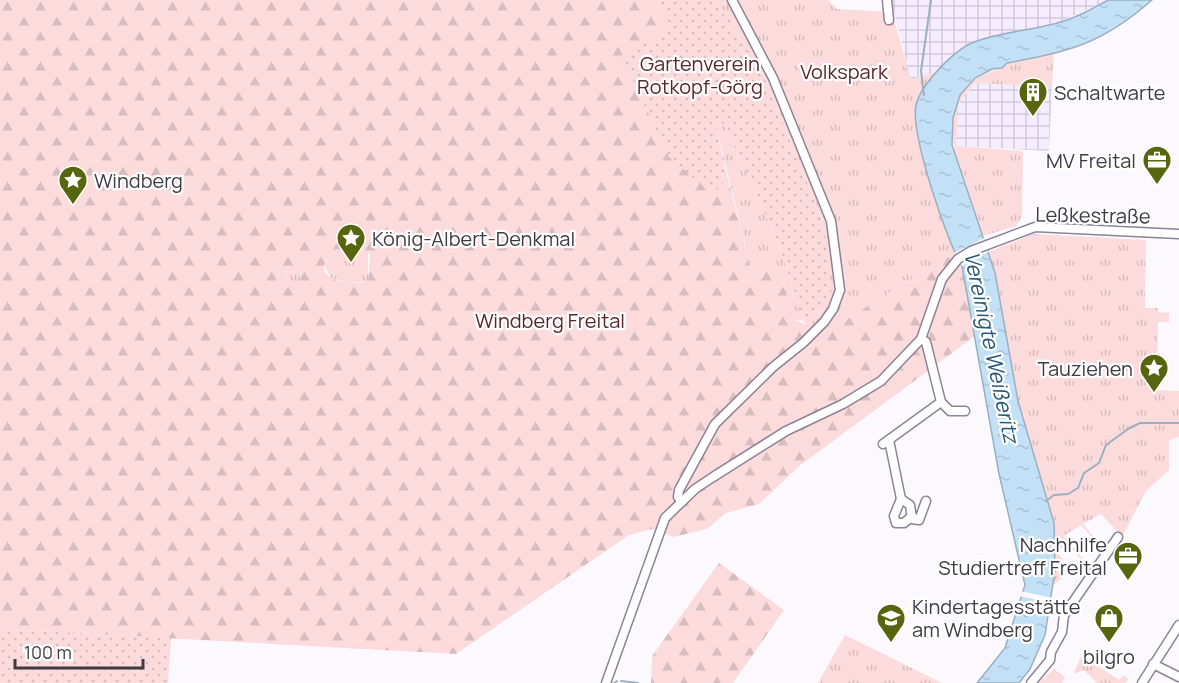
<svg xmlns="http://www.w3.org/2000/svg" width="1179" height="683" font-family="Manrope,sans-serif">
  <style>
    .industrial { fill: url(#industrial-grid) }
    .grass { fill: url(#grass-tufts) }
    .forest { fill: url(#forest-firs); fill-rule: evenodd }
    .garden { fill: url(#garden-dots) }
    .water { fill: url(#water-ripples); stroke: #9bafc1; stroke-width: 1.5 }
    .pier { fill: #fbf9fe }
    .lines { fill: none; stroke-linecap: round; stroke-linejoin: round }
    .stream { stroke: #9bafc1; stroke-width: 2 }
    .minor-casing { stroke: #8d8298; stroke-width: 11 }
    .minor { stroke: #fff; stroke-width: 8 }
    .labels { text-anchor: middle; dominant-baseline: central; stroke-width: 4.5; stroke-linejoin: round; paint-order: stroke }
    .park-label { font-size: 20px; fill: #58262a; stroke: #fff }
    .poi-label { font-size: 20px; fill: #3f3b44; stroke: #fff; text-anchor: start }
    .street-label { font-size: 20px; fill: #3f3b44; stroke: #fff }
    .water-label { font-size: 21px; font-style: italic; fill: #265877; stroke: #fff }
  </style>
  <defs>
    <pattern id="industrial-grid" width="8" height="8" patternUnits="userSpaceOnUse" patternTransform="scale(1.5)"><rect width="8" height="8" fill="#f5ecfe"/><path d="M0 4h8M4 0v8" fill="none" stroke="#d3cbdb"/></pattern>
    <pattern id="grass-tufts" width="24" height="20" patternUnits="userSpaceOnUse" patternTransform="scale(1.5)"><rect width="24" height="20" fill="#fbdbdc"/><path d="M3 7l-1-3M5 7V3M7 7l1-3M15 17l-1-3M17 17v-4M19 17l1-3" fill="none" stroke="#d8bdbe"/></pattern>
    <pattern id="forest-firs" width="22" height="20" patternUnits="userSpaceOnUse" patternTransform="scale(1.5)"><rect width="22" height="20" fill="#fbdbdc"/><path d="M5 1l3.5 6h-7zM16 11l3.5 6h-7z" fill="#d8bdbe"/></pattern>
    <pattern id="garden-dots" width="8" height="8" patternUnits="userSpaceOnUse" patternTransform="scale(1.5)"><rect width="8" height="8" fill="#fbdbdc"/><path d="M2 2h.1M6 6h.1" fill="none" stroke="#d8bdbe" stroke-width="1.8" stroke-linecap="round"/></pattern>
    <pattern id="water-ripples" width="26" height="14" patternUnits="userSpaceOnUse" patternTransform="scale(1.5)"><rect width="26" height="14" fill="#c2e1f7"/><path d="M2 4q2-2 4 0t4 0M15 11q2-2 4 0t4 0" fill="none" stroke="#a8c2d5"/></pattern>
  </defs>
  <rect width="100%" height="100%" fill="#fbf9fe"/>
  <g class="industrial">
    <polygon points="891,0 1108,0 1052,25 993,36 951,56 936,72 911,80"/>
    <polygon points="975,83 1052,87 1049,151 955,146 958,104"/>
  </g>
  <g class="grass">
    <polygon points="713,0 828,0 837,9 892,12 911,80 936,72 916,105 954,253 823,334 806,327 821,311 823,222 766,81 727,14 724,15"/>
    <path d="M1054,54L1052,87L975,83L958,104L956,146L1023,151L1022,216L1016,226L983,236C970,196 933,125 965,88C979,72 1000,71 1007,63Z"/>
    <polygon points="724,123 778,242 804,321 794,319 777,266 753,277 716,126"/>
    <path d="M1034,234L1146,240L1145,308H1158V312L1169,313V322H1158L1157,390L1179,391V437L1169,440V470L1146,491L1122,537L1101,514L1083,524L1102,547L1108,545L1101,555L1096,553L1101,548L1081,525L1064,536L1088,565L1093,561L1095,564L1087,575L1084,572L1088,567L1067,544L1057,553L1063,559L1058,564L1066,574L1053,586C1062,512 1033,468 1017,399C1007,358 1001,315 995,273L988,252Z"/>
    <polygon points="333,249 368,251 368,281 349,283 331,278 324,265"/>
    <polygon points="287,266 301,266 300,288 286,288"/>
    <polygon points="845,635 942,683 818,683"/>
    <polygon points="1085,649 1090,652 1086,658 1119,680 1123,675 1129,679 1125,683 1097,683 1084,670 1073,674"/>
    <polygon points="1054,669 1065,677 1062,683 1038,683"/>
  </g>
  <g class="forest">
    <path d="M0,0H658L673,29L621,56L722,188L725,167L753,277L777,265L794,319L823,334L954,253L962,266L975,336L798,467L759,504L726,513L707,529L673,537L652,529L629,535L456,654L0,629ZM333,249L368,251L370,255L368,280C358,286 322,283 324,266C325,261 331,254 333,249ZM287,266H301L300,288L286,287Z"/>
    <polygon points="719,563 784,610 733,683 651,683 652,656"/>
  </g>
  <g class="garden">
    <polygon points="658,0 713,0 724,15 727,14 766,81 823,222 832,290 821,311 806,327 778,242 724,123 716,126 725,167 722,188 709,191 669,157 621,55 672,29"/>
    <polygon points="0,629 171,638 168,683 0,683"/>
  </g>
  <path class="water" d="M1108,0H1152C1102,44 1071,51 1007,63L1002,68L992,69L975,78L960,95L953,118L952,145L995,273L1018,401L1054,523L1055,570L1045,635L1030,669L1019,683H977L1005,648L1025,585L999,474L962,266C947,242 910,133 916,105C921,84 954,50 974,42C998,33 1024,31 1049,25C1070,21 1090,10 1108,0Z"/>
  <g class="pier">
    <polygon points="984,238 988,252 962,266 954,253"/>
    <polygon points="1020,591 1053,598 1052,603 1019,596"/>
  </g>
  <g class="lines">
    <g class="stream">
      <polyline points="924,95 921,71 931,0"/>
      <polyline points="1046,501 1054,495 1068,494 1078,488 1084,473 1099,463 1106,445 1128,429 1140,423 1179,423"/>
      <polyline points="621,681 638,683"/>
      <polyline points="614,683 617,681"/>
    </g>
    <g class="minor-casing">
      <g id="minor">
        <polyline points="887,0 889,20"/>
        <polyline points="941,402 950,411 965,411"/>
        <polyline points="889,440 901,499 910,505 912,519 919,520 926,501"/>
        <polyline points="883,444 941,402 926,342 921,339"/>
        <polyline points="901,499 894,516 896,523 904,523 912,516"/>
        <polyline points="682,502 678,497 679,490 715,424 773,367 803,343 824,322 833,309 840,290 831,221 773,78 732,0"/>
        <polyline points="1153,664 1179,677"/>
        <polyline points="606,683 665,518 695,489 713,477 786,431 843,404 881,381 921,339 942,279 958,259 971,251 1035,227 1179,234"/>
        <polyline points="1031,683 1050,660 1051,652 1062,632 1064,615 1118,537"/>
        <polyline points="1142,683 1179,625"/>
      </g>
    </g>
    <use href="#minor" class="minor"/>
  </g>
  <defs>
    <g id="building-pin" transform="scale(1.5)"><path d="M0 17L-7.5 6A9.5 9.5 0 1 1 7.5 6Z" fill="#57660e" stroke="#fff"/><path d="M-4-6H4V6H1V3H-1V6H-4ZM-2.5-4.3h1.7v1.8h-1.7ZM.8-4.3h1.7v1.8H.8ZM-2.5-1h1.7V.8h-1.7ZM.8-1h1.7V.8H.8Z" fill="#fff"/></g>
    <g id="office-pin" transform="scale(1.5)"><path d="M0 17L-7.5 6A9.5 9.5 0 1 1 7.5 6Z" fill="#57660e" stroke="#fff"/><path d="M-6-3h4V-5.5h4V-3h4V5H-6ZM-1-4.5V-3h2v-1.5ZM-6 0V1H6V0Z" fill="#fff"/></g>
    <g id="sight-pin" transform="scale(1.5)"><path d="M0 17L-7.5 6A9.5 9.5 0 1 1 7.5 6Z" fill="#57660e" stroke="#fff"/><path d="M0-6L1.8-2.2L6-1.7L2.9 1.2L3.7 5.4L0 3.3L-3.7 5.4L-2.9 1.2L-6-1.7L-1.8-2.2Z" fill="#fff"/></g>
    <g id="school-pin" transform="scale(1.5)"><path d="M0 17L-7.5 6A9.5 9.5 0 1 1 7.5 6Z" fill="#57660e" stroke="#fff"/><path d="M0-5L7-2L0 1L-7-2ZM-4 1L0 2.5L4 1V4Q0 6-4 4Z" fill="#fff"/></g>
    <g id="shop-pin" transform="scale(1.5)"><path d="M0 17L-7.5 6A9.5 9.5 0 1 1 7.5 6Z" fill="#57660e" stroke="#fff"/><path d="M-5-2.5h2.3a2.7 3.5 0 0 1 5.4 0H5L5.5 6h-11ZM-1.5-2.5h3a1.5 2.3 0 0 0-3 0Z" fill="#fff"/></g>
  </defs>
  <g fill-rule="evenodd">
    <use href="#building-pin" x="1033" y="92"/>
    <use href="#office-pin" x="1157" y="160"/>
    <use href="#sight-pin" x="73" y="180"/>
    <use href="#sight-pin" x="351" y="238"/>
    <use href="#sight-pin" x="1154" y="368"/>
    <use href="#office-pin" x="1128" y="556"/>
    <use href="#school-pin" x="891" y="618"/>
    <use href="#shop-pin" x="1109" y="618"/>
  </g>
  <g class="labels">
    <g class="park-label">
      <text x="700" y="63">Gartenverein<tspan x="700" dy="23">Rotkopf-Görg</tspan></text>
      <text x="844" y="71">Volkspark</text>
      <text x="550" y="320">Windberg Freital</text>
    </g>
    <g class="poi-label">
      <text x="1054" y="92">Schaltwarte</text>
      <text x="1136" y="160" text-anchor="end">MV Freital</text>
      <text x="94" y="180">Windberg</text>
      <text x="372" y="238">König-Albert-Denkmal</text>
      <text x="1133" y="368" text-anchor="end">Tauziehen</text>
      <text x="1107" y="544" text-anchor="end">Nachhilfe<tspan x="1107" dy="23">Studiertreff Freital</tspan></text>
      <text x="912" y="606">Kindertagesstätte<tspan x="912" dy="23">am Windberg</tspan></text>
      <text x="1109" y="656" text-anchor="middle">bilgro</text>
    </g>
    <g class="street-label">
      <text transform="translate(1093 215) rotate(1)">Leßkestraße</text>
    </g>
    <g class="water-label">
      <text transform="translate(992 347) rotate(78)">Vereinigte Weißeritz</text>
    </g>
  </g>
  <path d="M15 659v9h128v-9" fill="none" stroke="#3f3b44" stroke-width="3"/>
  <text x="24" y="659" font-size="18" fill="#3f3b44" stroke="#ffffff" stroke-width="4.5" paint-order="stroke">100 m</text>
</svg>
